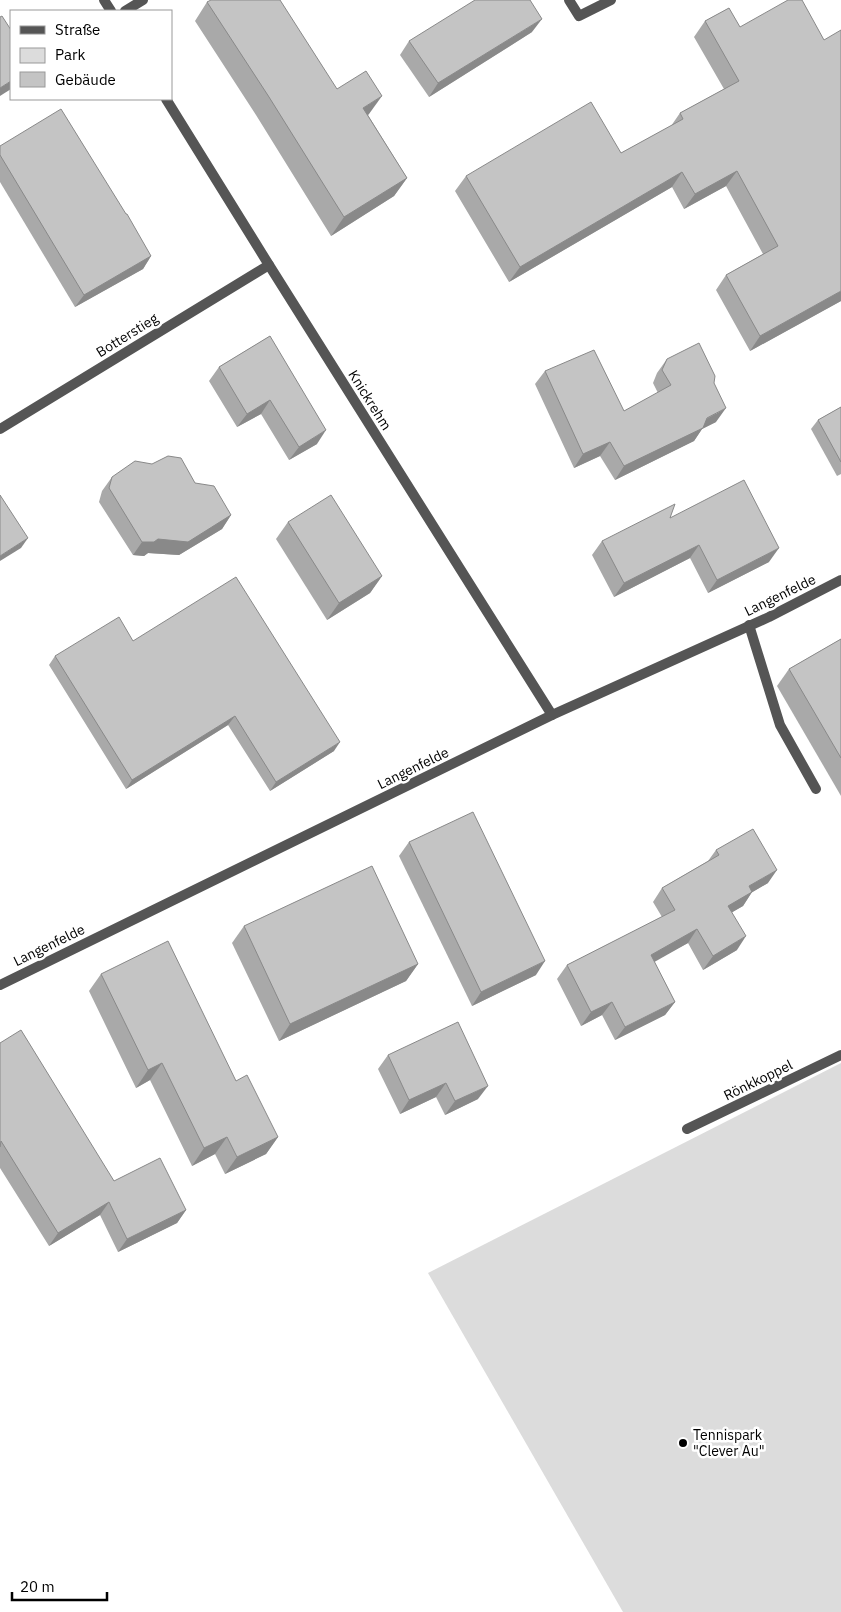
<svg xmlns="http://www.w3.org/2000/svg" width="841" height="1612" font-family="'IBM Plex Sans',sans-serif">
  <style>
    .green { fill: #dcdcdc }
    .lines { fill: none; stroke-linecap: round; stroke-linejoin: round }
    .service { stroke: #555; stroke-width: 10 }
    .minor { stroke: #555; stroke-width: 10 }
    .wall { fill: #a9a9a9 }
    .shaded-wall { fill: #898989 }
    .building { fill: #c4c4c4; stroke: #898989 }
    .poi-dot { fill: #000; stroke: #fff; stroke-width: 2 }
    .labels { text-anchor: middle; dominant-baseline: central; stroke-width: 5; stroke-linejoin: round; paint-order: stroke }
    .street-label { font-size: 14px; fill: #000; stroke: #fff }
    .poi-label { font-size: 14px; fill: #000; stroke: #fff; text-anchor: start }
  </style>
  <rect width="100%" height="100%" fill="#fff"/>
  <polygon class="green" points="841,1063 841,1612 623,1612 428,1273"/>
  <g class="lines">
    <g class="service">
      <polyline points="569,0 579,16 611,0"/>
      <polyline points="125,11 143,0"/>
      <polyline points="749,625 780,725 816,789"/>
      <polyline points="687,1129 841,1055"/>
    </g>
    <g class="minor">
      <polyline points="104,0 111,11"/>
      <polyline points="166,99 269,265 552,715"/>
      <polyline points="0,429 269,265"/>
      <polyline points="0,985 552,715 769,617 841,580"/>
    </g>
  </g>
  <g class="wall">
    <polygon points="207,2 337,89 369,114 368,115 407,178 394,196 331,236 256,115 195,21"/>
    <polygon points="729,8 841,301 750,351 716,290 726,275 763,254 726,186 684,209 672,187 509,282 455,191 466,176 621,153 671,126 680,113 724,89 694,37 705,21"/>
    <polygon points="532,32 429,97 400,55 409,41"/>
    <polygon points="0,146 151,256 143,269 75,307 0,182"/>
    <polygon points="270,336 317,444 289,460 261,414 237,427 209,381 219,367"/>
    <polygon points="667,359 714,383 716,422 702,429 694,441 615,480 600,456 574,468 535,384 545,371 624,411 658,393 653,383 657,373"/>
    <polygon points="841,407 841,474 837,476 811,429 818,420"/>
    <polygon points="112,477 195,483 231,515 222,529 179,555 148,553 144,556 133,555 99,502 102,491"/>
    <polygon points="670,518 769,562 708,593 690,558 614,597 592,555 602,541"/>
    <polygon points="288,522 382,576 370,593 327,620 276,539"/>
    <polygon points="841,639 841,796 777,686 789,669"/>
    <polygon points="133,641 334,751 270,791 228,725 126,789 49,665 55,656"/>
    <polygon points="409,842 536,975 472,1006 399,856"/>
    <polygon points="716,850 768,883 752,892 743,906 732,912 737,950 703,970 688,943 654,961 675,1002 665,1015 615,1040 602,1015 581,1026 557,979 567,965 662,917 653,902 662,888 708,861"/>
    <polygon points="244,926 418,964 406,981 279,1041 232,943"/>
    <polygon points="101,974 236,1081 278,1137 266,1154 225,1174 215,1154 192,1166 150,1080 136,1088 89,991"/>
    <polygon points="0,1043 114,1181 186,1210 177,1223 118,1252 100,1215 49,1246 0,1168"/>
    <polygon points="388,1055 478,1099 445,1115 436,1097 400,1114 378,1069"/>
  </g>
  <g class="shaded-wall">
    <polygon points="542,19 532,32 429,97 438,83"/>
    <polygon points="11,81 11,89 0,96 0,88"/>
    <polygon points="382,96 369,114 350,126 363,108"/>
    <polygon points="737,171 726,186 684,209 695,194"/>
    <polygon points="682,172 672,187 509,282 520,267"/>
    <polygon points="407,178 394,196 331,236 344,217"/>
    <polygon points="151,256 143,269 75,307 84,295"/>
    <polygon points="841,291 841,301 750,351 760,336"/>
    <polygon points="270,400 261,414 237,427 247,414"/>
    <polygon points="726,408 716,422 702,429 694,441 615,480 624,466"/>
    <polygon points="326,430 317,444 289,460 299,447"/>
    <polygon points="610,442 600,456 574,468 583,454"/>
    <polygon points="231,515 222,529 179,555 148,553 144,556 133,555 142,542 158,539"/>
    <polygon points="28,538 21,548 0,561 0,556"/>
    <polygon points="699,545 690,558 614,597 624,583"/>
    <polygon points="779,548 769,562 708,593 717,580"/>
    <polygon points="382,576 370,593 327,620 339,603"/>
    <polygon points="235,716 228,725 126,789 132,780"/>
    <polygon points="340,742 334,751 270,791 276,782"/>
    <polygon points="777,870 768,883 751,893 752,892 743,906 719,920 728,906 749,886"/>
    <polygon points="697,929 688,943 642,969 651,955"/>
    <polygon points="746,936 737,950 703,970 713,956"/>
    <polygon points="545,961 536,975 472,1006 481,992"/>
    <polygon points="418,964 406,981 279,1041 290,1024"/>
    <polygon points="612,1002 602,1015 581,1026 591,1012"/>
    <polygon points="675,1002 665,1015 615,1040 625,1027"/>
    <polygon points="162,1063 150,1080 136,1088 148,1070"/>
    <polygon points="446,1083 436,1097 400,1114 409,1100"/>
    <polygon points="488,1086 478,1099 445,1115 455,1101"/>
    <polygon points="227,1137 215,1154 192,1166 204,1148"/>
    <polygon points="278,1137 266,1154 225,1174 237,1157"/>
    <polygon points="109,1202 100,1215 49,1246 58,1233"/>
    <polygon points="186,1210 177,1223 118,1252 127,1239"/>
  </g>
  <g class="building">
    <polygon points="211,0 280,0 337,89 366,71 382,96 363,108 407,178 344,217 269,97 207,2"/>
    <polygon points="475,0 530,0 542,19 438,83 409,41"/>
    <polygon points="788,0 802,0 824,40 841,30 841,291 760,336 726,275 778,246 737,171 695,194 682,172 520,267 466,176 591,102 621,153 683,119 680,113 739,81 705,21 729,8 740,27"/>
    <polygon points="2,16 11,30 11,81 0,88 0,17"/>
    <polygon points="61,109 126,214 127,214 151,256 84,295 0,155 0,146"/>
    <polygon points="270,336 326,430 299,447 270,400 247,414 219,367"/>
    <polygon points="699,343 715,376 714,383 726,408 707,418 703,428 624,466 610,442 583,454 545,371 594,350 624,411 671,385 662,370 667,359"/>
    <polygon points="841,407 841,462 818,420"/>
    <polygon points="168,456 181,458 195,483 214,486 231,515 188,542 158,539 154,542 142,542 109,488 112,477 135,461 152,464"/>
    <polygon points="744,480 779,548 717,580 699,545 624,583 602,541 675,504 670,518"/>
    <polygon points="0,495 28,538 0,556"/>
    <polygon points="331,495 382,576 339,603 288,522"/>
    <polygon points="236,577 340,742 276,782 235,716 132,780 55,656 119,617 133,641"/>
    <polygon points="841,639 841,758 789,669"/>
    <polygon points="473,812 545,961 481,992 409,842"/>
    <polygon points="753,829 777,870 749,886 752,892 728,906 746,936 713,956 697,929 651,955 675,1002 625,1027 612,1002 591,1012 567,965 675,910 662,888 719,855 716,850"/>
    <polygon points="372,866 418,964 290,1024 244,926"/>
    <polygon points="168,941 236,1081 247,1075 278,1137 237,1157 227,1137 204,1148 162,1063 148,1070 101,974"/>
    <polygon points="458,1022 488,1086 455,1101 446,1083 409,1100 388,1055"/>
    <polygon points="21,1030 114,1181 160,1158 186,1210 127,1239 109,1202 58,1233 1,1141 0,1147 0,1043"/>
  </g>
  <circle class="poi-dot" cx="683" cy="1443" r="5"/>
  <g class="labels">
    <g class="street-label">
      <text transform="translate(127 335) rotate(-32)">Botterstieg</text>
      <text transform="translate(370 400) rotate(58)">Knickrehm</text>
      <text transform="translate(780 595) rotate(-26)">Langenfelde</text>
      <text transform="translate(413 768) rotate(-26)">Langenfelde</text>
      <text transform="translate(49 945) rotate(-26)">Langenfelde</text>
      <text transform="translate(758 1080) rotate(-26)">Rönkkoppel</text>
    </g>
    <g class="poi-label">
      <text x="693" y="1435">Tennispark<tspan x="693" dy="16">"Clever Au"</tspan></text>
    </g>
  </g>
  <rect x="10" y="10" width="162" height="90" fill="#ffffff" stroke="#999999"/>
  <rect x="20" y="26" width="25" height="8" fill="#555555" stroke="#999999"/>
  <text x="55" y="35" font-size="15" fill="#000000">Straße</text>
  <rect x="20" y="48" width="25" height="15" fill="#dcdcdc" stroke="#999999"/>
  <text x="55" y="60" font-size="15" fill="#000000">Park</text>
  <rect x="20" y="72" width="25" height="15" fill="#c4c4c4" stroke="#999999"/>
  <text x="55" y="85" font-size="15" fill="#000000">Gebäude</text>
  <path d="M12 1592v8h95v-8" fill="none" stroke="#000000" stroke-width="2.5"/>
  <text x="20" y="1592" font-size="15" fill="#000000" stroke="#ffffff" stroke-width="4" paint-order="stroke">20 m</text>
</svg>
